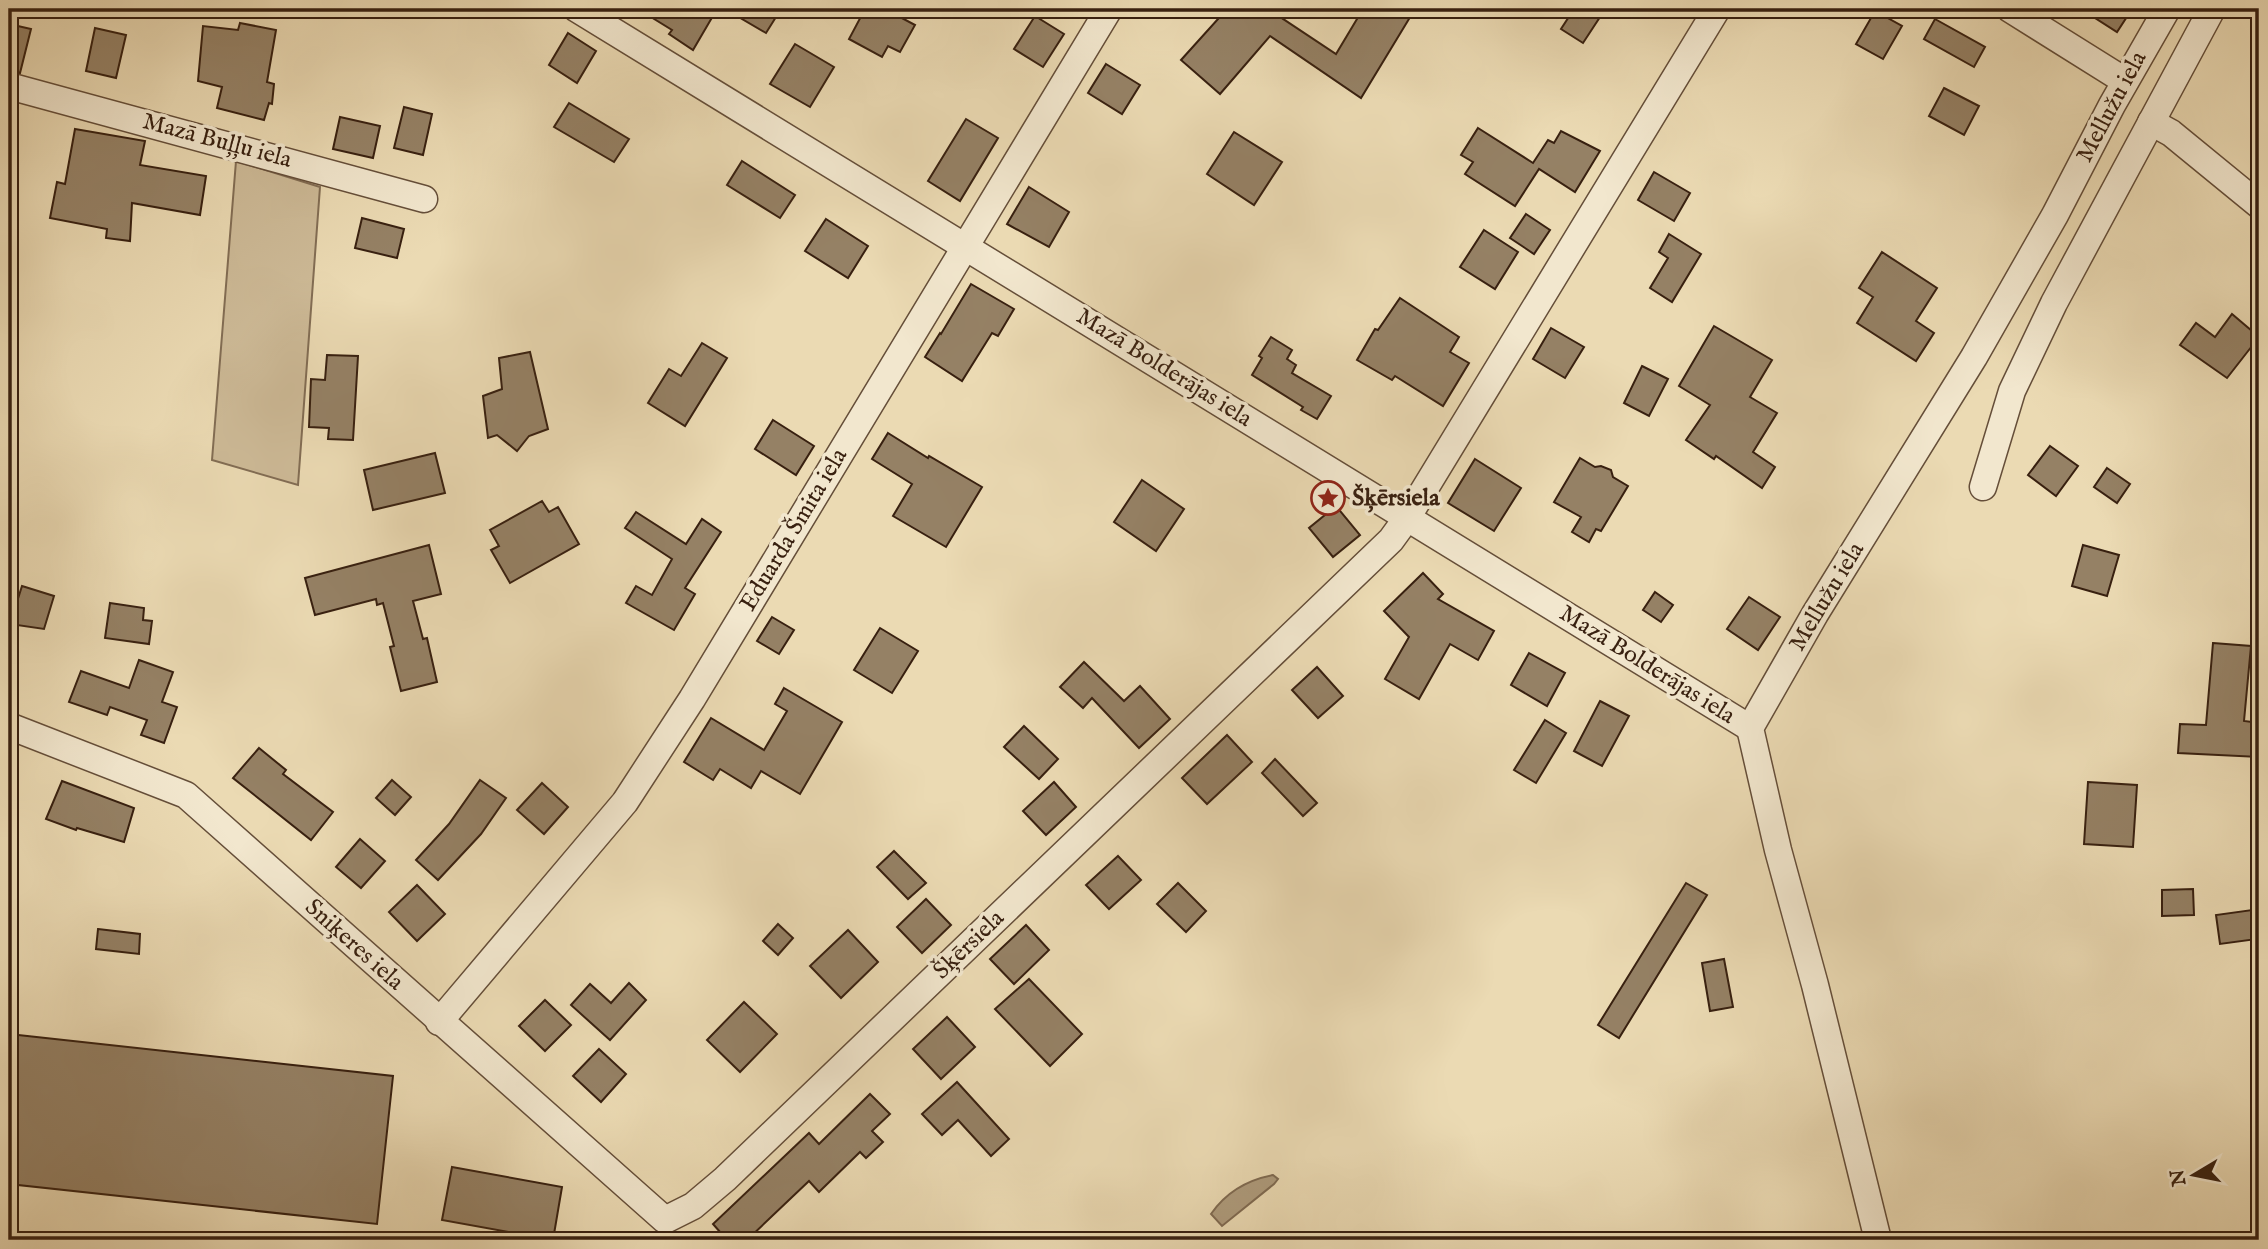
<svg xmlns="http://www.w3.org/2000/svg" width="2268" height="1249" font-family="'IM FELL English',serif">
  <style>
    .green { fill: #cdba97; stroke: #826d54; stroke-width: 2 }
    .water { fill: #ae9b7c; stroke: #7f6a51; stroke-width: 2 }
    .building { fill: #958165; stroke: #382010; stroke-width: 2 }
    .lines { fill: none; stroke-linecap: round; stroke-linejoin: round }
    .street-casing { stroke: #654e39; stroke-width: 29 }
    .street { stroke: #f2e7ce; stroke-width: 26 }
    .labels { text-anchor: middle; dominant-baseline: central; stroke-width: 7; stroke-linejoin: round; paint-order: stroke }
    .street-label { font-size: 24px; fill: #382010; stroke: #f2e7ce }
    .poi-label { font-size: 24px; font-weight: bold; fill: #382010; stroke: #f2e7ce; text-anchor: start }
  </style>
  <rect width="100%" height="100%" fill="#ebdab3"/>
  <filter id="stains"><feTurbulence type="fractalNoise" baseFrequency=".00286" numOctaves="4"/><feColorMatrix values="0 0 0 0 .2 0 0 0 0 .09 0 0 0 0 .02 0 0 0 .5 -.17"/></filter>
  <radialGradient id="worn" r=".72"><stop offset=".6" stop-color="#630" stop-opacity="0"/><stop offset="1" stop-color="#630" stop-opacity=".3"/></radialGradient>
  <polygon class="green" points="236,161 320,187 298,485 212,460"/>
  <path class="water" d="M1273,1175L1278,1179L1274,1184L1222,1226L1211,1214C1226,1192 1247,1180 1273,1175Z"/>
  <g class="building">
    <polygon points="638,9 717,9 693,50 669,34 672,30"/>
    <polygon points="725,9 781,9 766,33"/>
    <polygon points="865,9 885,9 915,25 900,52 888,46 882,57 849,39"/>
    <polygon points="1227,9 1268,9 1336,54 1363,9 1415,9 1361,98 1270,36 1220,94 1181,60"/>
    <polygon points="1574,9 1587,9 1600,17 1583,43 1561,29"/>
    <polygon points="2081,9 2132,9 2117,32"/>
    <polygon points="1875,11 1902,26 1883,59 1856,44"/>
    <polygon points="1035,16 1064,34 1043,67 1014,49"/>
    <polygon points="1935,19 1985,47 1974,67 1924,39"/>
    <polygon points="240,23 276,30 267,82 274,84 272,104 269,103 264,120 217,108 222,87 198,81 203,26 238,30"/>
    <polygon points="9,24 31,29 20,73 9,71"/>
    <polygon points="95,28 126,35 116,78 86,71"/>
    <polygon points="568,33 596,51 577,83 549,65"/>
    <polygon points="795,44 834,67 810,107 770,84"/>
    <polygon points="1106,64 1140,85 1122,114 1088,93"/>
    <polygon points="1944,88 1979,106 1964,135 1929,116"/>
    <polygon points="569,103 629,139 614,162 554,127"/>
    <polygon points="404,107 432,114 423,155 394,148"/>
    <polygon points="340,117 380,126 373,158 333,149"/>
    <polygon points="966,119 998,138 960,201 928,181"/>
    <polygon points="1478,128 1533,163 1548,140 1554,143 1561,131 1600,151 1575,192 1539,169 1515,206 1465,174 1473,162 1461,155"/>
    <polygon points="75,129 145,141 140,165 206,176 200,215 132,203 130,241 106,238 107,229 50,218 57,182 65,184"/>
    <polygon points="1234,132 1282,162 1254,205 1207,174"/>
    <polygon points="742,161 795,195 780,218 727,185"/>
    <polygon points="1654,172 1690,193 1674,221 1638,200"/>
    <polygon points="1029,187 1069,212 1049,247 1007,224"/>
    <polygon points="1526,214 1550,230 1534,254 1510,238"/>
    <polygon points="362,218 404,229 397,258 355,248"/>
    <polygon points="826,219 868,246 848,278 805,251"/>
    <polygon points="1484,230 1518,252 1495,289 1460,267"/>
    <polygon points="1669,234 1701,254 1672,302 1650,288 1668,258 1659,252"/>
    <polygon points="1882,252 1937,288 1916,321 1934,333 1916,361 1857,323 1873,297 1859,288"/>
    <polygon points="971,284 1014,309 998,336 992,333 962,381 925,357 940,333 941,334"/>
    <polygon points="1400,298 1459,337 1450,352 1469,363 1443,406 1395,376 1392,380 1357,360 1375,329 1378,330"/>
    <polygon points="2232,314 2259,337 2227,378 2180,345 2196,323 2215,337"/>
    <polygon points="1714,326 1772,360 1750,397 1777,413 1753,452 1775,467 1762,488 1716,456 1714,459 1686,440 1710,405 1679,386"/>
    <polygon points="1551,328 1584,347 1565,378 1533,359"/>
    <polygon points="1271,337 1292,350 1287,359 1296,365 1292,373 1331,396 1317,419 1301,410 1303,407 1252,375 1262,358 1259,356"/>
    <polygon points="702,343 727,358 685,426 648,403 669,369 681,376"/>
    <polygon points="530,352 548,429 529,436 517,451 497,435 488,438 483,396 502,389 499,358"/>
    <polygon points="327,355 358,356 353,440 328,439 329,428 309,427 311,379 325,380"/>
    <polygon points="1642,366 1668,379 1649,416 1624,403"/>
    <polygon points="773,420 814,446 796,475 755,449"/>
    <polygon points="888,433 928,458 929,456 982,487 946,547 893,516 912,484 872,459"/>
    <polygon points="2050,446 2078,466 2056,496 2028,475"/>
    <polygon points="435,453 445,493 373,510 364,470"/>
    <polygon points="1580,458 1595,467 1601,466 1611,470 1613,477 1628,486 1601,531 1596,529 1589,542 1572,532 1581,517 1554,502"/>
    <polygon points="1475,459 1521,488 1494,531 1448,503"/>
    <polygon points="2107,468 2130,484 2117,503 2094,487"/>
    <polygon points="1142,480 1184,509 1156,551 1114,522"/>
    <polygon points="542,501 549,512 558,507 579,544 510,583 491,550 499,546 490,530"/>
    <polygon points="1336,506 1360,535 1333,557 1309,528"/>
    <polygon points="636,512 686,544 702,519 721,532 685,588 695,594 674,630 626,603 636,586 652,595 672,559 625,528"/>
    <polygon points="429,545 441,594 413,601 423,639 427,638 437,682 401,691 390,647 394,646 383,603 377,605 376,599 315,615 305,578"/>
    <polygon points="2083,545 2119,555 2107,596 2072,586"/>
    <polygon points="1423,573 1443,594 1438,599 1494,631 1478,660 1450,644 1419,699 1385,679 1409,637 1384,611"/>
    <polygon points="22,586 54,596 44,629 10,624"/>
    <polygon points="1655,592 1673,605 1661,622 1643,610"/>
    <polygon points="1749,597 1780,617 1758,650 1727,629"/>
    <polygon points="110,603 144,608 143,620 152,621 149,644 105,638"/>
    <polygon points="772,617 794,630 779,654 757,641"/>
    <polygon points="880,628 918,651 892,693 854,670"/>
    <polygon points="2213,643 2251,646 2244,721 2259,723 2259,757 2178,753 2180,724 2206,725"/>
    <polygon points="1529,653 1565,673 1547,706 1511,685"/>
    <polygon points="139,660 173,672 162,702 177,707 164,743 141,735 147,720 110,707 107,715 69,702 81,671 129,688"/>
    <polygon points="1084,662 1124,701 1140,686 1170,719 1139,748 1092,698 1083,708 1060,687"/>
    <polygon points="1317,667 1343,696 1318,718 1292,690"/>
    <polygon points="784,688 842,722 800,794 761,771 751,788 720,769 713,780 684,762 711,718 764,750 787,711 775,704"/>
    <polygon points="1600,701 1629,716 1602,766 1574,751"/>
    <polygon points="1545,720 1566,733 1536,783 1514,770"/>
    <polygon points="1024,726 1058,759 1039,779 1004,747"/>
    <polygon points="1227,735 1252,762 1207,804 1182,778"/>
    <polygon points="259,748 286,770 283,774 333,812 311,840 233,778"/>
    <polygon points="1275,759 1317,803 1303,816 1262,773"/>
    <polygon points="392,780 411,797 395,815 376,798"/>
    <polygon points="480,780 506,798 481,834 438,880 416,860 449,824"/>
    <polygon points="62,781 134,808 124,842 77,828 76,830 46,819"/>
    <polygon points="1054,782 1076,807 1046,835 1023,811"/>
    <polygon points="2088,782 2137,785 2133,847 2084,844"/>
    <polygon points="542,783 568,807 544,834 517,810"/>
    <polygon points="360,839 385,861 361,888 336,867"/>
    <polygon points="894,851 926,883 908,899 877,867"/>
    <polygon points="1118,856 1141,880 1109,909 1086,885"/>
    <polygon points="1178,883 1206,911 1186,932 1157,904"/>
    <polygon points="1686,883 1707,895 1619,1038 1598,1025"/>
    <polygon points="417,885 445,914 417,941 389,912"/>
    <polygon points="2193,889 2194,915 2162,916 2162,890"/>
    <polygon points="926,899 951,925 922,953 897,927"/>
    <polygon points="2252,910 2257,939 2220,944 2216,915"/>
    <polygon points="778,924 793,938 778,955 763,941"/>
    <polygon points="1026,925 1049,950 1014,984 990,959"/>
    <polygon points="98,929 140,934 139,954 96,949"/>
    <polygon points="848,930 878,962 841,998 810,966"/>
    <polygon points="1724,959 1733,1007 1710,1011 1702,963"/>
    <polygon points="1029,979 1082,1034 1050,1066 995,1009"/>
    <polygon points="629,983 646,1000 610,1040 571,1005 590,984 611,1003"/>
    <polygon points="545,1000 571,1025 545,1051 519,1026"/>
    <polygon points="744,1002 777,1034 740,1072 707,1040"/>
    <polygon points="947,1017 975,1047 941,1079 913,1049"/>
    <polygon points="9,1034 393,1076 377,1224 9,1184"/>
    <polygon points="599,1049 626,1074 601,1102 573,1076"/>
    <polygon points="957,1082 1009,1139 991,1156 958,1120 942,1135 922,1114"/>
    <polygon points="870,1094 890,1114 872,1131 883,1142 866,1158 860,1152 819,1192 809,1181 747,1240 727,1240 713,1224 809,1133 819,1144"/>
    <polygon points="452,1167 562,1187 553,1240 442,1220"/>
  </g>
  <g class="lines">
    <g class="street-casing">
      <g id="street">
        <polyline points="577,9 1750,728"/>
        <polyline points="2010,9 2125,81"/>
        <polyline points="9,86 424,199"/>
        <polyline points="2151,122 2171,133 2259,205"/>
        <polyline points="1983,487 2012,391 2054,303 2212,9"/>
        <polyline points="9,726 186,795 665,1220 693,1206 725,1179 1391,540 1407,518 1717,9"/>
        <polyline points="439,1022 625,802 692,699 1109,9"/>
        <polyline points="1878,1240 1815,985 1778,850 1750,728 1815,614 1974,357 2055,215 2112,105 2167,9"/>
      </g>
    </g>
    <use href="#street" class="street"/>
  </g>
  <defs>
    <g id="sight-ring" transform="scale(1.75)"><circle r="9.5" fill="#f2e7ce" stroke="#8f2418" stroke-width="1.5"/><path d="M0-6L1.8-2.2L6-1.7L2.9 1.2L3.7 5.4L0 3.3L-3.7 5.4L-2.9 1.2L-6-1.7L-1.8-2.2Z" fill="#8f2418"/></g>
  </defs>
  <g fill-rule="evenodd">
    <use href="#sight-ring" x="1328" y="498"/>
  </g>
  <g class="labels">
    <g class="street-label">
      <text transform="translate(2112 107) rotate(-62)">Mellužu iela</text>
      <text transform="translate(217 141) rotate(15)">Mazā Buļļu iela</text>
      <text transform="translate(1164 368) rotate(32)">Mazā Bolderājas iela</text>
      <text transform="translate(794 530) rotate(-59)">Eduarda Šmita iela</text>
      <text transform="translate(1827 597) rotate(-59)">Mellužu iela</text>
      <text transform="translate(1647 665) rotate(32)">Mazā Bolderājas iela</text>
      <text transform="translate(354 945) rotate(42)">Sniķeres iela</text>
      <text transform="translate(969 945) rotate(-44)">Šķērsiela</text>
    </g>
    <g class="poi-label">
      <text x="1352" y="498">Šķērsiela</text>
    </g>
  </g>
  <rect width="2268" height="1249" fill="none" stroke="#ebdab3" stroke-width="35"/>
  <rect x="10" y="10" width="2247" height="1228" fill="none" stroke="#382010" stroke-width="3.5"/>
  <rect x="18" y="18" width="2233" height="1214" fill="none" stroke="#382010" stroke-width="2"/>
  <g transform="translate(2194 1175) rotate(260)" stroke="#f2e7ce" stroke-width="5" paint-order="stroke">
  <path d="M0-5L12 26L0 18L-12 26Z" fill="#382010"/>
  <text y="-10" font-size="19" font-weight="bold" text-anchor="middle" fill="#382010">N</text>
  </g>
  <rect width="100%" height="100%" filter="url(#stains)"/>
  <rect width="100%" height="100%" fill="url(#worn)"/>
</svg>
